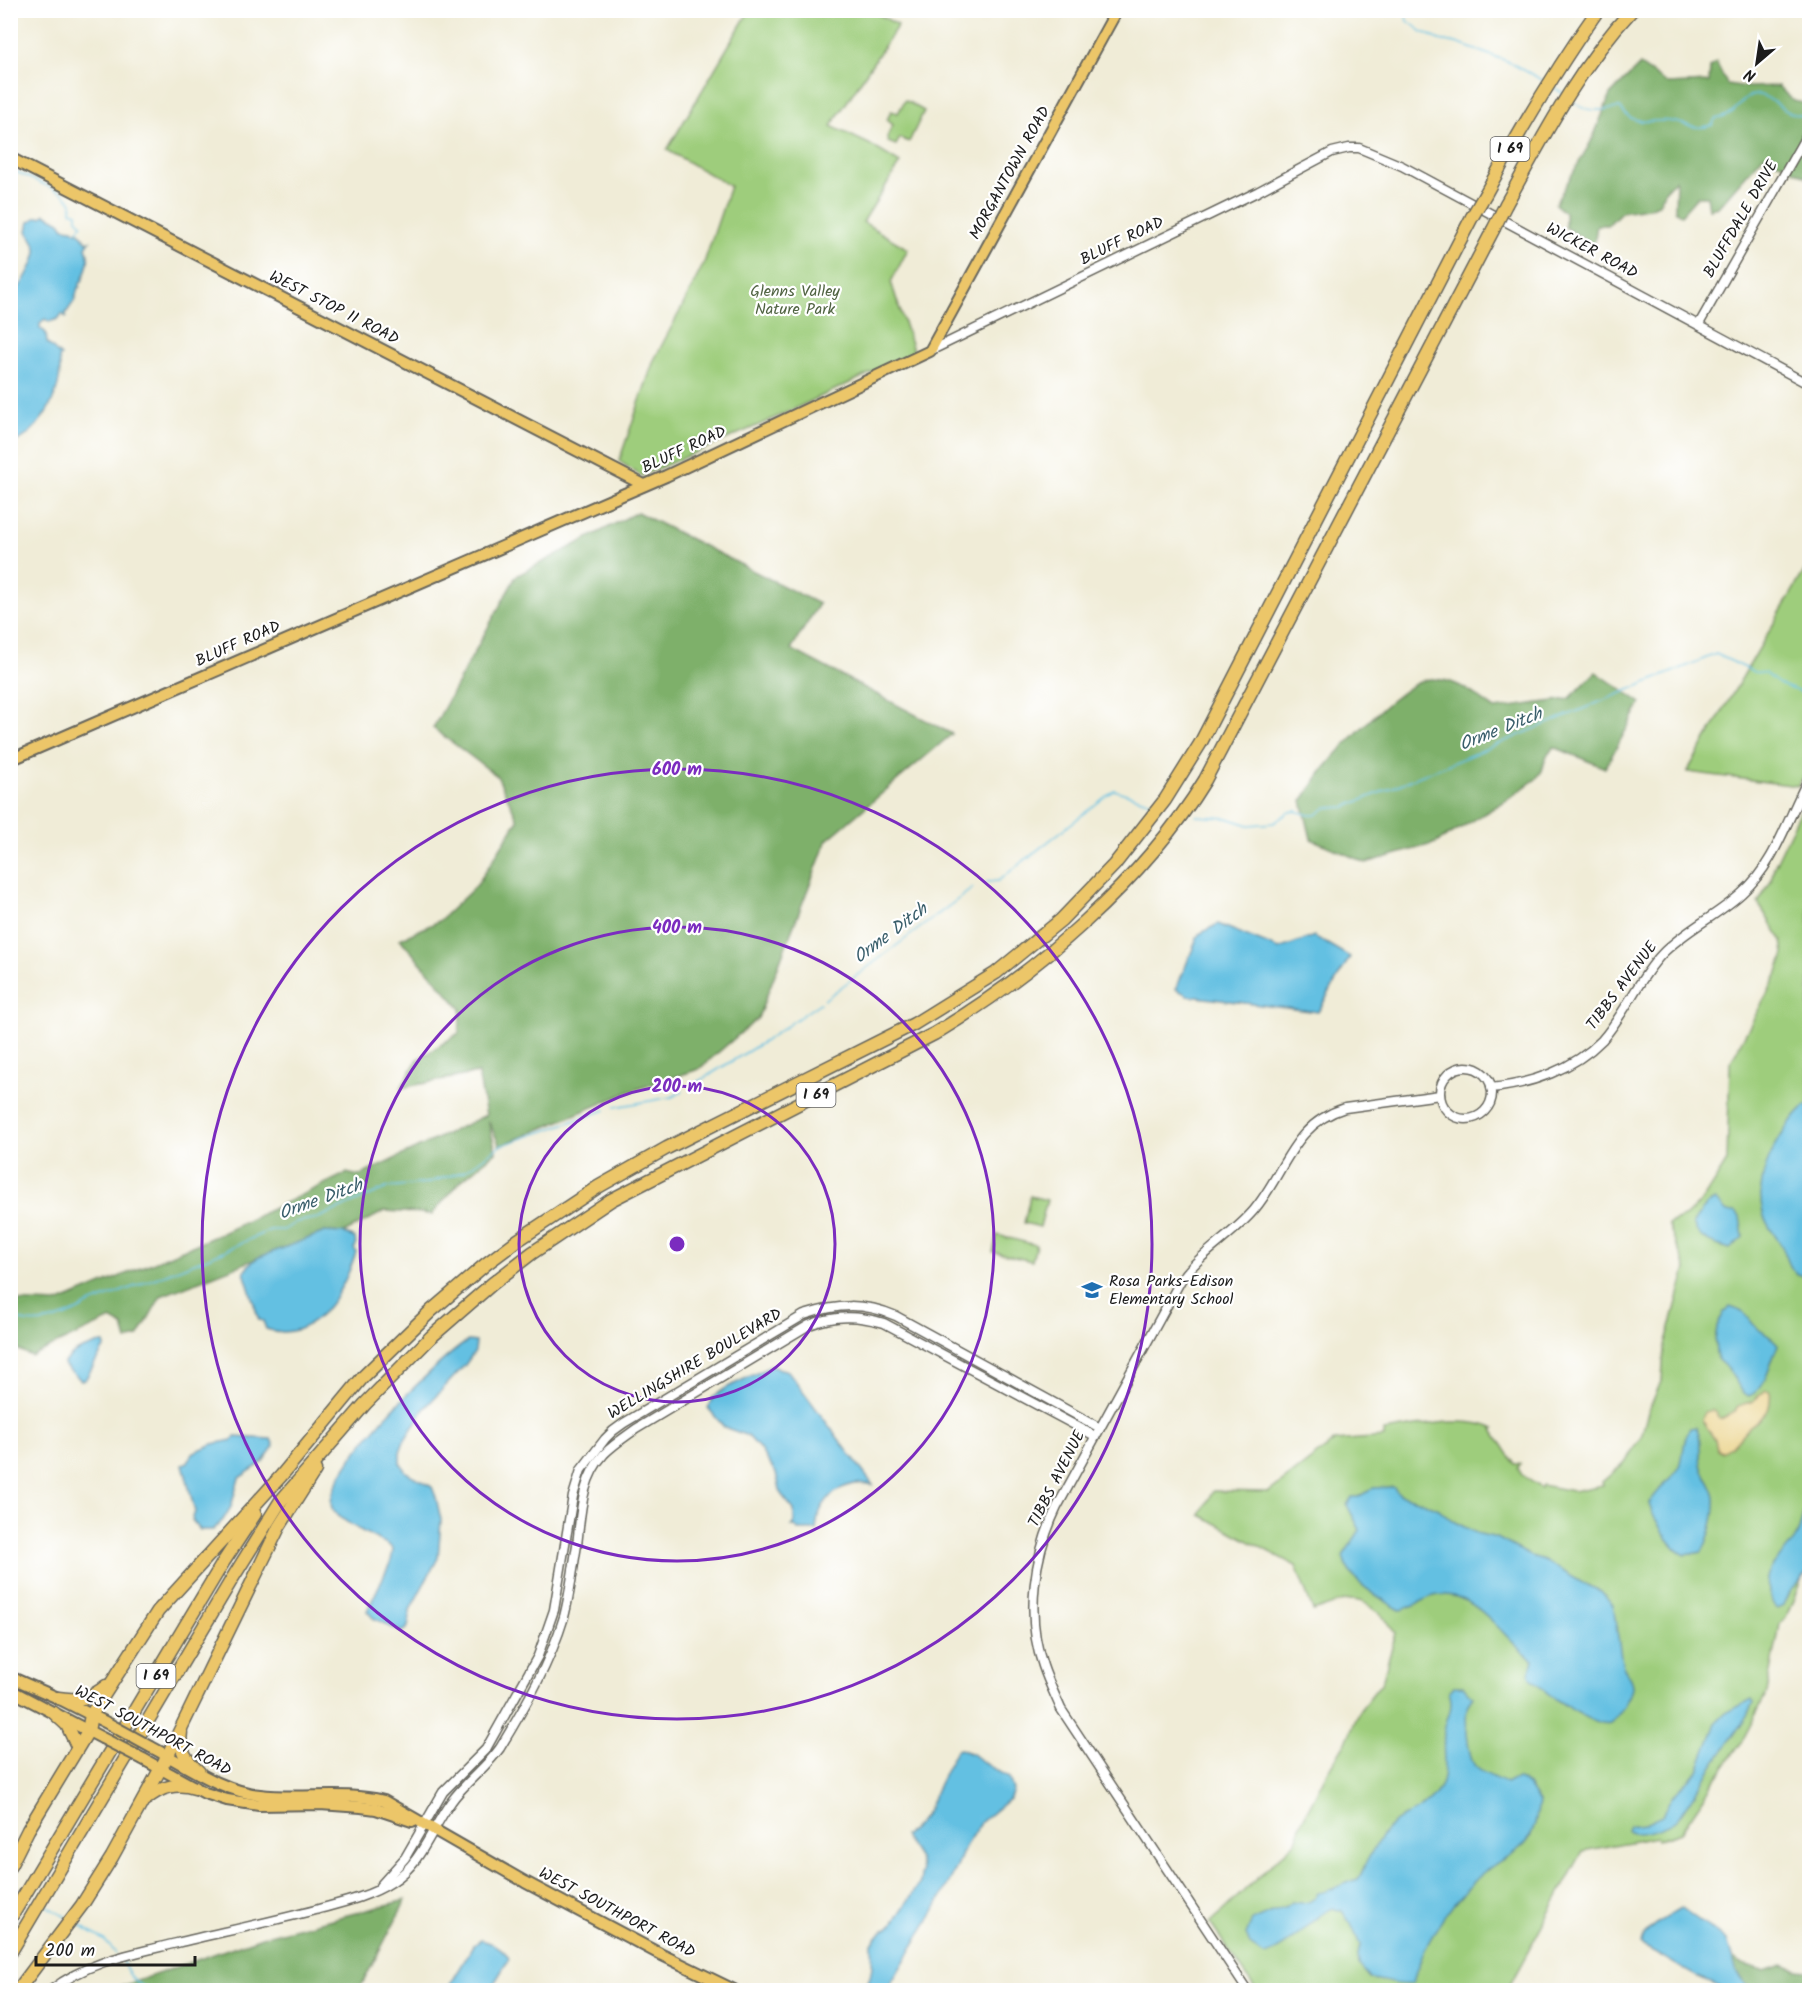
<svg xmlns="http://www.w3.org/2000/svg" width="1820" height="2001" font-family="Kalam,sans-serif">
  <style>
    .green { fill: #9ecd7b; stroke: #5d744c; stroke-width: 1.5 }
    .forest { fill: #7eb06b; stroke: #4d6644; stroke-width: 1.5 }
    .sand { fill: #eeda9e; stroke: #857b5d; stroke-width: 1.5 }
    .water { fill: #64c0e2; stroke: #406e7f; stroke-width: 1.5 }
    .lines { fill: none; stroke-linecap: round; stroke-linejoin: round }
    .stream { stroke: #64c0e2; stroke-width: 1.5 }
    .minor-casing { stroke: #66655d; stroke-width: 11 }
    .major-casing { stroke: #66655d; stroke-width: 14 }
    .highway-casing { stroke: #66655d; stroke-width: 15 }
    .minor { stroke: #fff; stroke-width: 8 }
    .major { stroke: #ecc669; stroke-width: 10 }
    .highway { stroke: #ecc669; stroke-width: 12 }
    .major-bridge-casing { stroke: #66655d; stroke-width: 14; stroke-linecap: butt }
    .highway-bridge-casing { stroke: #66655d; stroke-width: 15; stroke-linecap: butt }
    .major-bridge { stroke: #ecc669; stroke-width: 10 }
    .highway-bridge { stroke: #ecc669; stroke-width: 12 }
    .ring { fill: none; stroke: #7b2cbf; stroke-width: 3 }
    .labels { text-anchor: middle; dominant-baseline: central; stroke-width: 4.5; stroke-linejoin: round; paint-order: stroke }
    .shield { fill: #fff; stroke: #606060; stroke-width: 1.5 }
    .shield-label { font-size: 15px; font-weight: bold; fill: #1c1c1c }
    .street-label { font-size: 16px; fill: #1c1c1c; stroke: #fff }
    .park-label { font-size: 16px; fill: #506342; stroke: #fff }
    .poi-label { font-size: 16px; fill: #1c1c1c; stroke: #fff; text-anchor: start }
    .water-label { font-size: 18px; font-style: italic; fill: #395e6b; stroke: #fff }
    .centre { fill: #7b2cbf; stroke: #fff; stroke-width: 3 }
    .ring-label { font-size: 18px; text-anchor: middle; font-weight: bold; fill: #7b2cbf; stroke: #fff; stroke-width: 4.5; stroke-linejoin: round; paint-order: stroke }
  </style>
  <rect width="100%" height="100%" fill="#fff"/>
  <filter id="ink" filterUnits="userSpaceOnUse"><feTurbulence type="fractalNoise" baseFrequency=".0167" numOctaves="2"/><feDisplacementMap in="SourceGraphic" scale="12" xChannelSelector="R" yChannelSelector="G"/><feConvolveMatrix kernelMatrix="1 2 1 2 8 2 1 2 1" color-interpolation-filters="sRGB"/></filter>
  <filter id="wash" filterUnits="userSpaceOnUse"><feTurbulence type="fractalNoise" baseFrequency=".008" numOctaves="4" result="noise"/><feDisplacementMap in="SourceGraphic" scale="24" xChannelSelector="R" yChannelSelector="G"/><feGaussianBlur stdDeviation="1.35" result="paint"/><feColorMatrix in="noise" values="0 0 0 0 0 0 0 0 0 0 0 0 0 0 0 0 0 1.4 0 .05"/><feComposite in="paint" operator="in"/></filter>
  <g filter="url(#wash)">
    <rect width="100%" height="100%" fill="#f0ecd7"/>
    <g class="green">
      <polygon points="749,11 872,11 898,25 831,126 869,144 900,163 863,222 908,249 891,282 914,353 766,422 641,476 619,461 654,360 681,309 704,263 730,186 667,150"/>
      <polygon points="905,100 924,111 909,142 900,138 896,145 888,142 887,137 893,125 887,120 891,111 898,113"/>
      <polygon points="1809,563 1809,767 1798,786 1687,772"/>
      <path d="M1809,793V1560L1786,1618L1780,1624L1767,1693L1741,1743L1680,1832L1657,1840L1656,1837L1583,1851L1507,1990H1256L1210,1923L1296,1841L1301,1823L1326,1774L1347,1740L1360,1710L1382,1682L1396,1633C1387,1620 1369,1599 1351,1600C1339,1601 1325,1607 1313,1611L1296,1566L1200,1515L1213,1491L1269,1492L1335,1441L1384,1437V1431C1416,1427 1465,1414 1495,1429L1493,1430L1515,1464H1520L1518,1468L1522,1475L1541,1488L1542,1485L1573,1491L1603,1485L1602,1482L1625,1462L1641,1437L1648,1412L1662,1379L1664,1349L1686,1269L1668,1224L1686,1216L1702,1201L1727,1161L1730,1063L1777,975L1784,954L1782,941L1758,903L1771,881L1774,867Z"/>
      <polygon points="1030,1196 1047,1200 1040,1227 1024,1223"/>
      <polygon points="997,1235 1036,1245 1032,1261 993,1252"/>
    </g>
    <g class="forest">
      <polygon points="1716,62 1727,84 1748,87 1778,86 1793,101 1809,104 1809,178 1764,155 1718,207 1709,209 1707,196 1698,196 1681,215 1675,210 1676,179 1664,192 1659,204 1648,208 1621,212 1608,225 1597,225 1594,245 1565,227 1565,213 1555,204 1593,138 1610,95 1640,65 1668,84 1709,82 1710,67"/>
      <polygon points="637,512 819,604 791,649 952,734 827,840 758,1018 699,1069 629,1092 500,1146 488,1120 496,1152 461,1181 432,1214 385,1211 344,1233 325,1232 161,1296 138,1337 127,1340 123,1326 111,1319 31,1356 11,1346 11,1301 57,1303 218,1235 347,1173 359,1176 486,1115 478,1073 401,1088 417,1060 459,1033 461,1009 400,939 439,921 477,885 518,820 497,776 433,728 516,576"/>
      <path d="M1596,672L1641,703L1605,768L1554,747L1546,757L1542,771L1536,779L1505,801L1436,843L1366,863L1311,839L1302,801C1309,791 1316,780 1323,770C1340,749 1404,680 1430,679C1457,678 1474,695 1495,709L1569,699Z"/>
      <polygon points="406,1900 359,1990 119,1990 117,1988 262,1937"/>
      <polygon points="1731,1957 1739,1963 1764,1970 1783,1964 1798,1970 1809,1971 1809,1990 1751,1990 1737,1973"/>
    </g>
    <path class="sand" d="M1766,1390L1770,1391C1771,1396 1770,1405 1768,1410C1764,1418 1756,1421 1750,1426C1739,1435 1735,1448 1721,1452L1717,1450L1715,1440L1702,1420L1705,1412L1712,1410L1716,1413L1719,1419C1725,1418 1729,1413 1735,1412L1738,1406L1753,1401Z"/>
    <g class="water">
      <path d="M45,214L60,222L64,228L73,229L76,232L78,231L87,242L90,241L86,247C92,263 85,269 82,282L80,283V287H78L75,300L66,313V317L62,314L58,319L49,322L45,319L40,323V328L46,333L47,343L61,356L59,358C64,388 47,417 27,435C22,440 16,440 11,444L10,310L12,305L11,295C21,290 37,258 36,249C36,244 29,235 27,231L29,222L37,217H42Z"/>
      <polygon points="1218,924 1279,949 1314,936 1350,957 1318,1012 1189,996 1176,989 1199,934"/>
      <path d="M1809,1104L1810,1276L1809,1277C1788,1274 1791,1265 1783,1249C1777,1236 1766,1226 1763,1213C1755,1181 1770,1152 1787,1127C1793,1118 1800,1108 1809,1104Z"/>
      <path d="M1715,1200L1727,1212H1736L1740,1217L1743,1237L1730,1249C1714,1244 1700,1242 1693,1224C1697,1215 1706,1204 1715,1200Z"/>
      <path d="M325,1232L344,1233L355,1238L356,1246L354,1248L356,1252C344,1290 315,1345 266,1329L263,1321L259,1320L244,1272L249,1265L257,1258Z"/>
      <path d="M1730,1307C1749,1313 1745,1316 1756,1327C1763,1334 1773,1336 1778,1345C1770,1362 1767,1389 1749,1396L1744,1394L1728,1369L1718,1360L1716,1354L1715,1340L1717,1327L1724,1312Z"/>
      <path d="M468,1341L476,1342L475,1351L465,1365L424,1409L404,1441L400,1452V1463L406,1472L432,1487L436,1497L441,1520L438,1558L410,1610L409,1623L407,1629L401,1632L373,1618L367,1611L391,1561L393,1550L389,1545C377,1539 336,1520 332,1508C320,1474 438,1359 468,1341Z"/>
      <path d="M100,1343H104L105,1346L85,1380H81L65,1366L64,1363C72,1351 87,1347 100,1343Z"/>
      <path d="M771,1366L788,1371L873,1485C843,1478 818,1499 816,1530H798L795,1526H792L794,1524V1510L781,1494L776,1473L759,1448L748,1436L724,1427L708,1408L713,1397L726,1388Z"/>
      <path d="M1696,1427C1703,1439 1698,1450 1701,1464C1703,1475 1714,1487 1715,1498C1716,1516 1710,1536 1702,1552L1685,1555C1670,1547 1654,1520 1649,1504C1656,1490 1676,1476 1680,1466C1685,1453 1682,1440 1690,1428Z"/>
      <polygon points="235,1437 271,1439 274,1446 262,1463 239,1478 231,1507 223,1520 213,1530 200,1530 192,1520 195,1512 183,1464 188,1462 192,1453 213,1444 232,1440"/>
      <path d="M1393,1487L1400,1495L1418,1500L1439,1509L1453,1521L1476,1533L1497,1538L1531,1556L1544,1560L1586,1585L1601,1591L1613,1605L1622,1663C1624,1672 1633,1678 1632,1688C1631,1695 1617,1720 1610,1723C1595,1728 1539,1691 1531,1677C1528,1672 1532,1665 1533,1660C1504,1641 1479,1592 1439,1595C1425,1596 1414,1608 1400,1610C1379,1597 1348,1582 1343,1556L1360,1530L1347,1505L1352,1497H1358L1373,1488Z"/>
      <path d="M1809,1502V1572L1789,1592L1782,1607L1778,1609C1772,1605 1771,1600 1769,1593C1769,1589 1766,1583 1767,1579C1768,1566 1790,1549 1796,1537C1803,1525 1801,1512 1809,1502Z"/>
      <path d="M1454,1686H1463L1473,1697C1471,1700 1469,1702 1468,1705C1464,1715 1468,1762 1477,1768C1485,1775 1497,1778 1506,1784L1517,1778L1528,1785L1539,1802C1537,1813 1536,1827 1530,1837C1521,1851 1507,1856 1494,1865C1487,1870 1479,1876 1473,1883C1446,1909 1421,1947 1413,1984C1397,1987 1386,1980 1371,1979L1359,1965L1358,1955L1360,1945L1351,1924L1342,1911L1332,1908C1309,1920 1289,1950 1264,1955L1250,1945L1246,1934L1252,1921L1286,1906L1292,1902C1303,1904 1312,1904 1318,1893C1332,1891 1344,1883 1358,1879C1362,1873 1364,1866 1368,1859C1374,1847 1382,1834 1391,1825C1399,1816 1410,1816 1419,1809C1454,1785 1441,1768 1444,1732C1446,1716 1455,1709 1449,1692Z"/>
      <path d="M1752,1699L1754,1702L1750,1711L1678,1818C1670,1827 1640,1836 1629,1832L1627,1830L1629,1826L1645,1824L1662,1816L1672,1797L1698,1770L1716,1723L1726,1713Z"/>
      <path d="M961,1749L972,1754L981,1761L1009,1778L1013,1790L1010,1798L980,1823L964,1848L958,1865L933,1913L887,1990H864C873,1976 873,1960 872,1943L881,1932L892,1925L920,1883L922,1870L919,1859L904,1836L920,1822L929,1808L936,1790L956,1750Z"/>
      <path d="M1682,1908L1727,1941L1737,1973L1750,1990H1726C1718,1983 1706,1981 1696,1976C1677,1966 1660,1954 1641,1945C1644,1926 1666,1918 1682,1908Z"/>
      <path d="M481,1940C492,1943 504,1947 509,1959L490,1990H447L474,1945Z"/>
    </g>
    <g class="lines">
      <g class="stream">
        <polyline points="1404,10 1408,21 1421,31 1439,40 1456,43 1507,61 1544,81"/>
        <polyline points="1553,87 1564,94"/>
        <path d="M1573,101C1587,114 1601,110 1620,108C1623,111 1627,116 1631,118C1643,124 1656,120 1669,121C1685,123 1696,131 1712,125L1715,119C1738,117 1740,96 1754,95C1767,93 1776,106 1787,111C1793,115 1802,115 1810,118"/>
        <polyline points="10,169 63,193 72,203 71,211 77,213 77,219 82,224 78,231"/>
        <polyline points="1196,816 1227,818 1249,825 1274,823 1289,812 1296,811 1309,815 1316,815 1326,808 1345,807 1716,654 1754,672 1765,673 1779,684 1810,696"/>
        <polyline points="987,882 998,881 1114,790 1151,802"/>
        <polyline points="824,1000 973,888"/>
        <polyline points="691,1086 765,1041 820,1003"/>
        <polyline points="615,1107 672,1097 683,1091"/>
        <path d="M10,1315C16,1318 22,1322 28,1322C46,1325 73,1314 87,1305L220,1253L270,1230H284L296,1222L318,1218L389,1187L427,1183L465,1171L500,1146L605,1110"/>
        <polyline points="10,1889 21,1892"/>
        <polyline points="44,1904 66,1917"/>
        <polyline points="75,1923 104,1940 116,1953"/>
        <path d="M121,1960C133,1978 128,1980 151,1990"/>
      </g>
    </g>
  </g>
  <g filter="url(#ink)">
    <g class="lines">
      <g class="minor-casing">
        <g id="minor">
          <polyline points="1699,324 1810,129"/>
          <polyline points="930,351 1257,192 1332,152 1349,148 1359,148 1402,166 1810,385"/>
          <circle cx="1466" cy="1093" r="26"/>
          <path d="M1491,1088C1531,1084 1574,1069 1602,1040C1625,1014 1638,979 1662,954C1685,930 1717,916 1742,893C1776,863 1788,816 1810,776"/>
          <path d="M380,1886L405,1858L443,1792L486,1749L538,1656L554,1610L573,1496L581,1470L605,1439L613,1431L624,1423L804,1315C838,1304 863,1302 896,1316L1100,1428"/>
          <path d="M51,1990C88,1961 132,1954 177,1943C223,1932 269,1922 315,1910C341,1903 369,1897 392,1882C422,1863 431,1829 451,1802C465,1782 486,1768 500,1748C525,1707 550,1663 564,1617C570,1594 573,1568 577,1545C581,1513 581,1479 604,1454C614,1444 625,1437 636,1429L809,1325C836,1315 857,1315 884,1323L1095,1436"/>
          <path d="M1247,1990L1061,1709C1055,1695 1048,1681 1043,1666C1025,1615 1034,1555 1057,1507L1181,1280C1201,1252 1232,1236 1254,1210C1285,1173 1292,1124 1345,1108L1440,1095"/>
        </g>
      </g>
      <g class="major-casing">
        <g id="major">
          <polyline points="10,158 644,485"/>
          <polyline points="10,760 666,476 930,351 1117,10"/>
          <polyline points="10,1677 58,1698 109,1724"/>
          <polyline points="10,1690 102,1738"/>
          <path d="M151,1747C186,1765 221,1791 260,1795C302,1800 343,1791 384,1801L525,1882L660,1954L734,1990"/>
          <polyline points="143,1759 205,1793 227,1800 259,1805 320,1804 361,1807 376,1809 412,1821"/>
        </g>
      </g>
      <g class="highway-casing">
        <g id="highway">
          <path d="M1486,193C1520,130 1556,69 1598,10"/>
          <path d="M1506,204C1543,137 1579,67 1632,10"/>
          <path d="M58,1698C77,1701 91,1699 106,1686"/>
          <polyline points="54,1713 67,1725 77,1746"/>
          <path d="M181,1732C178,1749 187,1761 199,1772"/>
          <path d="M146,1799C161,1787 176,1782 195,1788"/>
          <polyline points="10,1866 28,1830 88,1731 91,1715 158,1611 281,1476 363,1377 431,1311 486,1264 518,1240 598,1187 667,1148 914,1024 996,973 1061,920 1114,865 1165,800 1200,744 1472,217"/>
          <polyline points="10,1919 224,1561 255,1514"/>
          <path d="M10,1953L232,1579L280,1502L365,1404L431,1337L492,1284L532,1253L611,1200L934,1034C1035,974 1144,880 1205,780L1493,230"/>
          <polyline points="18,1990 82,1905 112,1857 168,1755 279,1527 315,1470"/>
        </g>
      </g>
      <use href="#minor" class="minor"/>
      <use href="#major" class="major"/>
      <use href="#highway" class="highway"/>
      <g class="major-bridge-casing">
        <g id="major-bridge">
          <polyline points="109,1724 151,1747"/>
          <polyline points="102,1738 143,1759"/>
        </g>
      </g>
      <g class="highway-bridge-casing">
        <g id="highway-bridge">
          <polyline points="1472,217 1486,193"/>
          <polyline points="1493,230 1506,204"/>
        </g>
      </g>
      <use href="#major-bridge" class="major-bridge"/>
      <use href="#highway-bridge" class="highway-bridge"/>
    </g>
  </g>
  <g class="ring">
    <circle cx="677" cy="1244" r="158"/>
    <circle cx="677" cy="1244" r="317"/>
    <circle cx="677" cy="1244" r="475"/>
  </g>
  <defs>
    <g id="school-bare" transform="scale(1.62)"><path d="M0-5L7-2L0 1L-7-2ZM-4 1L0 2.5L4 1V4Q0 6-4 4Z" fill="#1f6fb2" stroke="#fff" stroke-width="2.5" paint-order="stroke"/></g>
  </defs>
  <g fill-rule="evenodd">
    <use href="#school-bare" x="1092" y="1290"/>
  </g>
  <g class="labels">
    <g class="shield">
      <rect x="1490.5" y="137" width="39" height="24" rx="4.5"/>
      <rect x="796.5" y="1083" width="39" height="24" rx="4.5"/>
      <rect x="136.5" y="1664" width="39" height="24" rx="4.5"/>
    </g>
    <g class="shield-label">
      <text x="1510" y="149">I 69</text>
      <text x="816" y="1095">I 69</text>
      <text x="156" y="1676">I 69</text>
    </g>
    <g class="street-label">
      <text transform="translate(1010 173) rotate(-61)">MORGANTOWN ROAD</text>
      <text transform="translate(1741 219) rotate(-60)">BLUFFDALE DRIVE</text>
      <text transform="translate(1122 241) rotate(-26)">BLUFF ROAD</text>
      <text transform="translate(1592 251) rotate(28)">WICKER ROAD</text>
      <text transform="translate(334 308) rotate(27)">WEST STOP 11 ROAD</text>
      <text transform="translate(684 450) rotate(-25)">BLUFF ROAD</text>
      <text transform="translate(238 644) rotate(-24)">BLUFF ROAD</text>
      <text transform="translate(1622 986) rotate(-53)">TIBBS AVENUE</text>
      <text transform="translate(695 1364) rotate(-31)">WELLINGSHIRE BOULEVARD</text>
      <text transform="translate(1057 1479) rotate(-63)">TIBBS AVENUE</text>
      <text transform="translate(153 1731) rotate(28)">WEST SOUTHPORT ROAD</text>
      <text transform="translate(617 1913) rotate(28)">WEST SOUTHPORT ROAD</text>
    </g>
    <g class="park-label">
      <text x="795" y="291">Glenns Valley<tspan x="795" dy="18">Nature Park</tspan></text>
    </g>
    <g class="poi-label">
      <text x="1109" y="1281">Rosa Parks-Edison<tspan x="1109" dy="18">Elementary School</tspan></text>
    </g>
    <g class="water-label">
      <text transform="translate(1501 730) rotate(-22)">Orme Ditch</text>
      <text transform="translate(891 934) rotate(-37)">Orme Ditch</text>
      <text transform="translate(321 1200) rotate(-20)">Orme Ditch</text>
    </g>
  </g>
  <circle cx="677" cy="1244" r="9" class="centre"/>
  <g class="ring-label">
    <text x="677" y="775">600 m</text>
    <text x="677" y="933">400 m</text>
    <text x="677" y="1092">200 m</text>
  </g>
  <rect width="1820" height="2001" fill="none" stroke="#fff" stroke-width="36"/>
  <g transform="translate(1757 63) rotate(209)" stroke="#ffffff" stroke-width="4.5" paint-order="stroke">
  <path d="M0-4.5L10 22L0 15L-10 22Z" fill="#1c1c1c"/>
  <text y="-9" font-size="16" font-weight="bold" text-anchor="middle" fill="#1c1c1c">N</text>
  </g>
  <path d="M36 1956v9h159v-9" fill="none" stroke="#1c1c1c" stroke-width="3"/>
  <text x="45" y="1956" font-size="18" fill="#1c1c1c" stroke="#ffffff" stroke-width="4.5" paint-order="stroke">200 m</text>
</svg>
